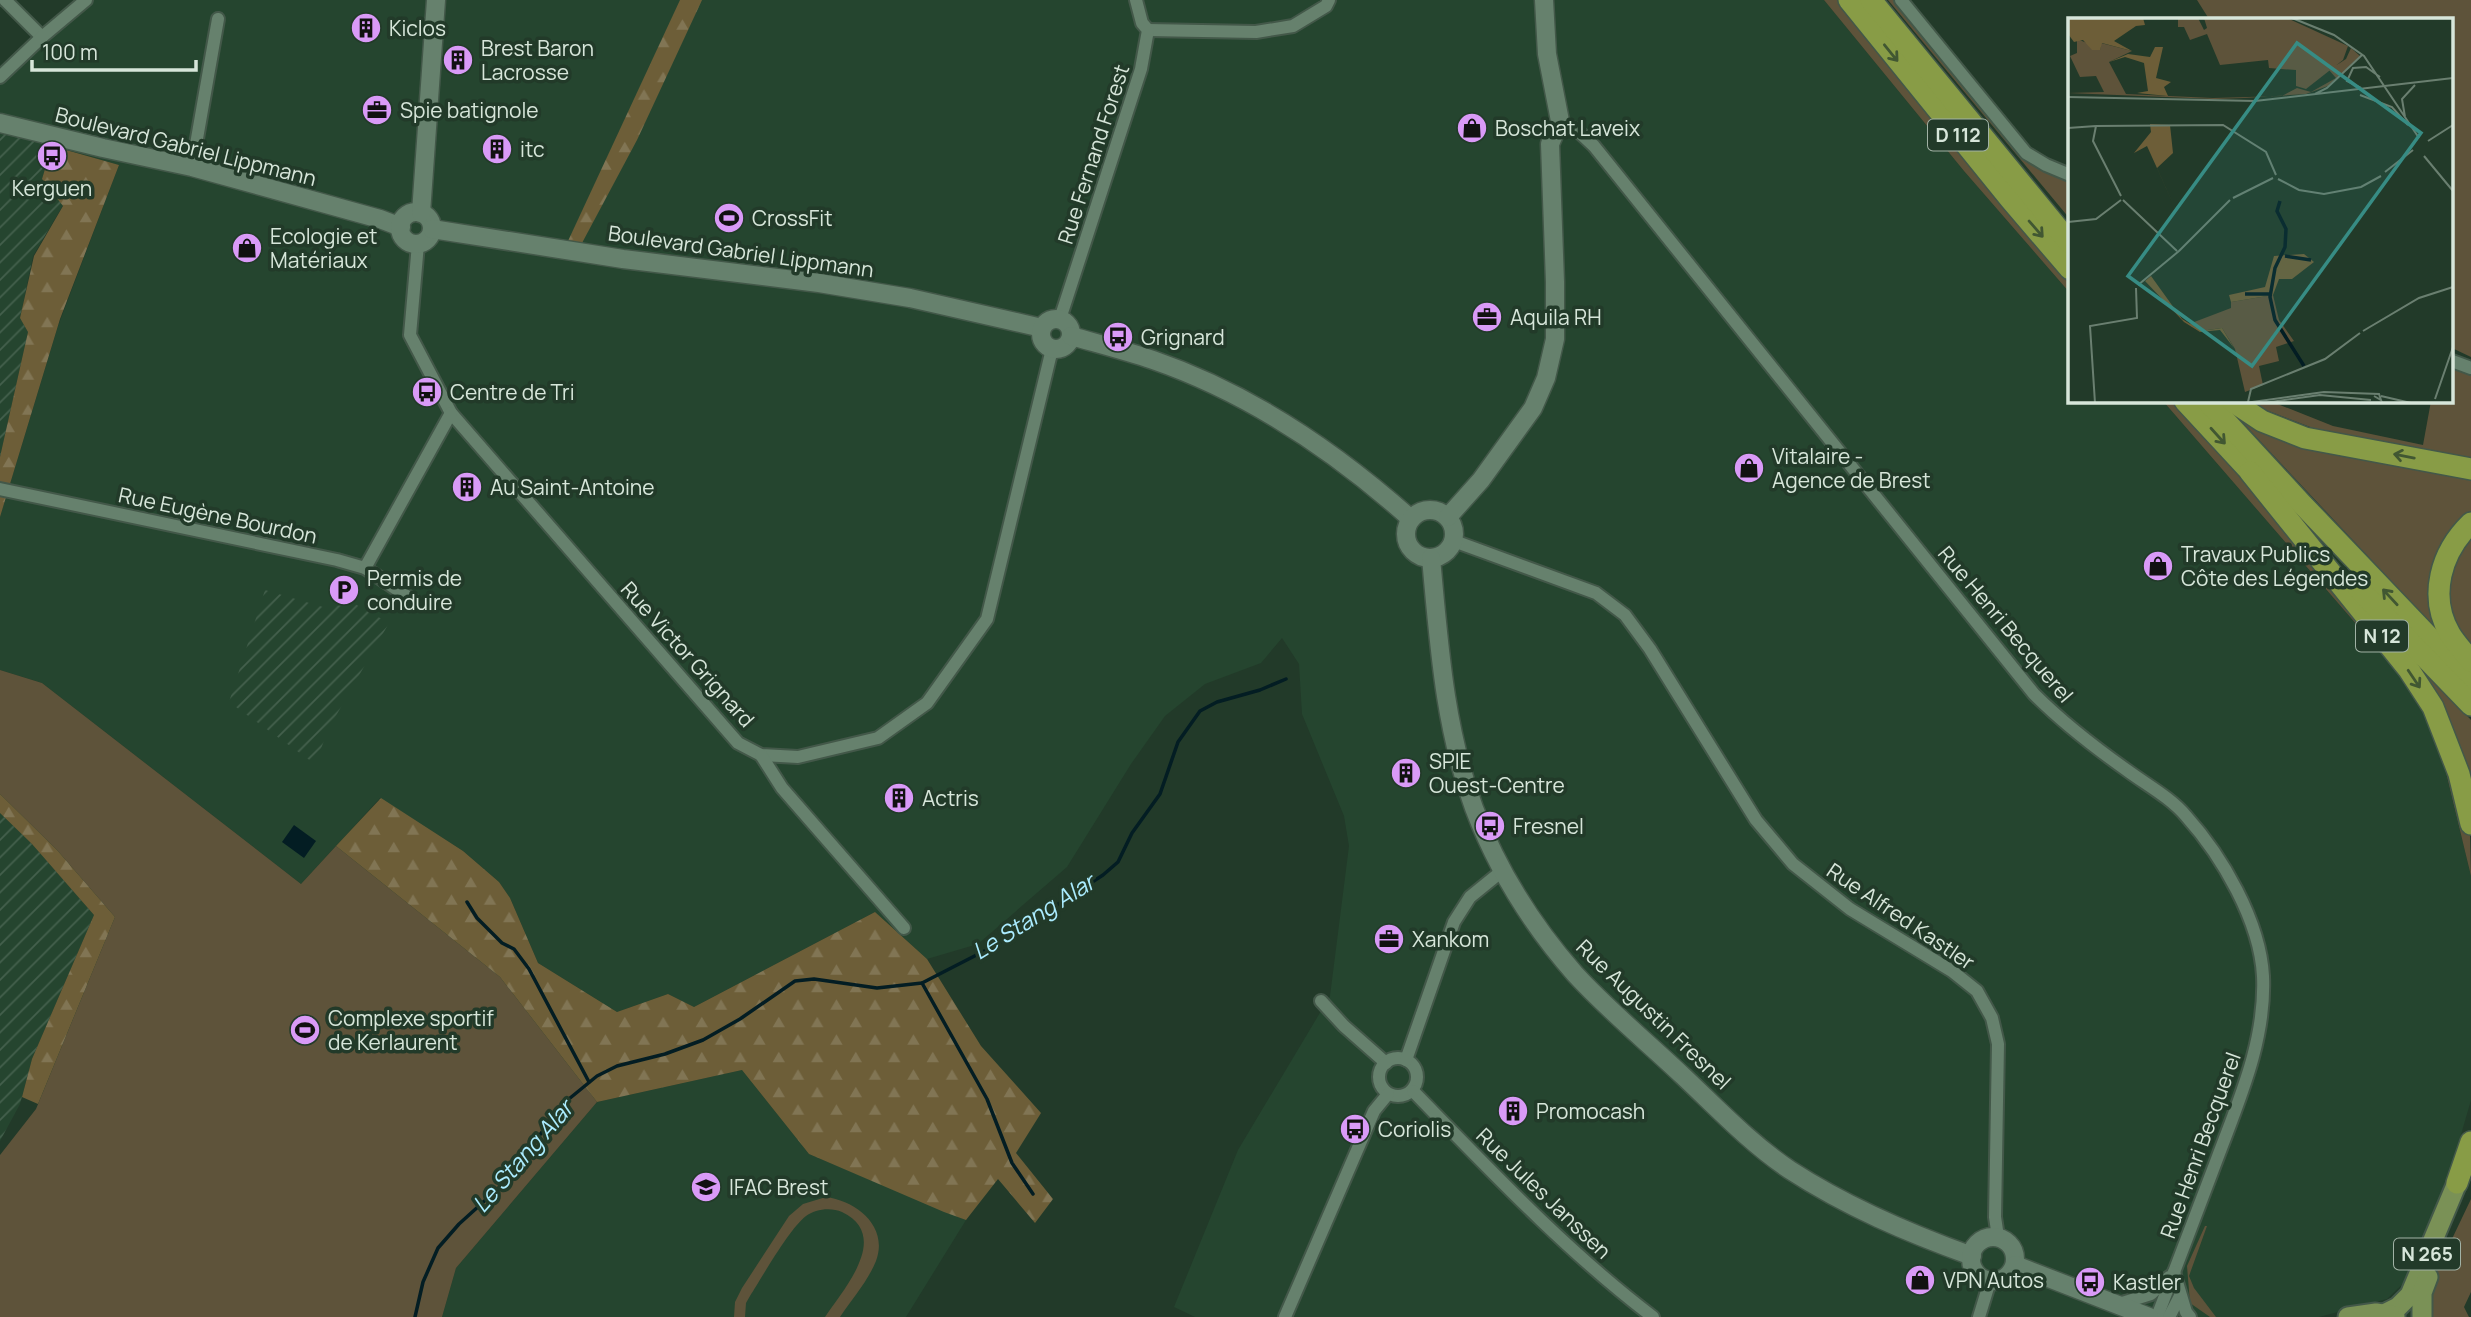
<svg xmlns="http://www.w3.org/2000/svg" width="2471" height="1317" font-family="Manrope,sans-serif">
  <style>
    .built { fill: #25452f }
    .industrial { fill: url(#industrial-furrows) }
    .grass { fill: #5e533a }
    .forest { fill: url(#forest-firs) }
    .water { fill: #031d23 }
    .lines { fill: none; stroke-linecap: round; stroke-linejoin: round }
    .stream { stroke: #031d23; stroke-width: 3.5 }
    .street-casing { stroke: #435849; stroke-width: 16 }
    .secondary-casing { stroke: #435849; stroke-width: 21 }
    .primary-casing { stroke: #435849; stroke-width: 23 }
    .highway-casing { stroke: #435849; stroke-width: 24 }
    .street { stroke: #66816d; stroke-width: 12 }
    .secondary { stroke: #66816d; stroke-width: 18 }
    .primary { stroke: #7a9156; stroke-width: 19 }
    .highway { stroke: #889c46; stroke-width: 21 }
    .oneway { stroke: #415732 }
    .labels { text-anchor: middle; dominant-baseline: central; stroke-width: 7; stroke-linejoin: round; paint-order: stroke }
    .shield { fill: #223a29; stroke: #a1b2a5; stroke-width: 2 }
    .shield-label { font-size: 19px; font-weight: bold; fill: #d7e6da }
    .poi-label { font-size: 21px; fill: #d7e6da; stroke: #223a29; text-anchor: start }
    .street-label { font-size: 21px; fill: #d7e6da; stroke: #223a29 }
    .water-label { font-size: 23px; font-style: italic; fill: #abecff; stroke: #223a29 }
    .inset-river { fill: none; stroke: #031d23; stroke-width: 3.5 }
    .inset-road { fill: none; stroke: #6a7f70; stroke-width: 2 }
    .view { fill: #378c84; fill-opacity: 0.15; stroke: #378c84; stroke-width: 3.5 }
    .inset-edge { fill: none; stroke: #d7e6da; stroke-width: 3.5 }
  </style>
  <defs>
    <pattern id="industrial-furrows" width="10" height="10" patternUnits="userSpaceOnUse" patternTransform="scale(1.75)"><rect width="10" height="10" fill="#25452f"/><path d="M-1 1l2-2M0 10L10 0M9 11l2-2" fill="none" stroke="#44604d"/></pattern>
    <pattern id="forest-firs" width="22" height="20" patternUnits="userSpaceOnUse" patternTransform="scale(1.75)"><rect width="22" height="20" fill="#6d5e38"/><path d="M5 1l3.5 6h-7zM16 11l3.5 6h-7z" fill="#817554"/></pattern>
  </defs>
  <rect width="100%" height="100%" fill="#223a29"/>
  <g class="built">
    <polygon points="75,0 1824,0 1964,171 2070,293 2070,401 2163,401 2396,670 2437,735 2471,876 2471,1100 2456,1152 2413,1274 2387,1299 2319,1317 1195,1317 1174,1307 1238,1150 1330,996 1349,846 1344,816 1302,714 1299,664 1282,638 1261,663 1205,684 1165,716 1131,764 1067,867 978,944 927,959 875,912 694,1007 668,994 617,1012 538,963 510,898 499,882 463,851 380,798 301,884 42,683 0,670 0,517 58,326 119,165 52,146 0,124 0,81"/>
    <polygon points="742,1070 809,1154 966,1220 906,1317 442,1317 456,1268 597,1102"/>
  </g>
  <g class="industrial">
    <polygon points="0,124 52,146 42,179 63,205 33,256 20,318 28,332 0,457"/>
    <polygon points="265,590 323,607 355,604 389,623 329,728 315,764 229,702"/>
    <polygon points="0,813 32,844 94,915 32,1059 20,1104 0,1141"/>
  </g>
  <g class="grass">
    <polygon points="1824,0 1837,0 1986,184 2070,285 2070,293 1964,171"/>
    <polygon points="1888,0 1896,0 1953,73 2029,163 2070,179 2070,219"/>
    <polygon points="2197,0 2471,0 2471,357 2452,348 2452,19 2209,19"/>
    <polygon points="2452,365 2471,372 2471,459 2323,432 2258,407 2251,401 2270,401 2333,426 2423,445 2431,401 2452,401"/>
    <polygon points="2163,401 2172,401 2246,483 2429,707 2470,832 2471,876 2437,735 2396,670"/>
    <polygon points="2247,420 2471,475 2471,516 2464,520 2437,630 2243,423"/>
    <path d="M2471,536V648C2442,613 2441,571 2471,536Z"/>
    <polygon points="2411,657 2471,720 2471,801"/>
    <polygon points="0,670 42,683 301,884 336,846 500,977 597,1102 456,1268 442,1317 0,1317 0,1155 36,1109 115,917 57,850 0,794"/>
    <path d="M826,1197C856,1201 889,1226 876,1261C868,1281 852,1299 840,1317H825C843,1290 892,1236 842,1212C831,1207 815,1209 806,1216C790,1228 762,1277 750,1296L746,1303L745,1317H734L735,1302L742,1288L789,1216L803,1204Z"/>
    <polygon points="2471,1199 2471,1292 2464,1307 2469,1317 2432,1317 2432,1281"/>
    <polygon points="2205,1226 2207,1226 2189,1276 2194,1288 2216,1317 2210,1317 2190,1303 2187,1266"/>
  </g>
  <g class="forest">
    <polygon points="680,0 702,0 637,140 582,243 568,241"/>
    <polygon points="52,146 119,165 60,319 0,517 0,457 28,332 20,318 34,256 63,206 42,179"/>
    <polygon points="0,794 57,850 115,917 38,1104 22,1097 32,1059 94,915 32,844 0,813"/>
    <polygon points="381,798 463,851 499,882 510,898 538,963 617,1012 668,994 694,1007 875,912 927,959 981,1046 1041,1113 1016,1153 1053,1199 1035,1223 998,1179 966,1220 944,1212 809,1154 742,1070 597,1102 500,977 336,846"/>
  </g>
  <polygon class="water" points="294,825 316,841 304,858 282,842"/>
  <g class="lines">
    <g class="stream">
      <polyline points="467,902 477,918 502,943 514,949 529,969 589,1082"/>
      <polyline points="922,983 987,1099 1012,1163 1033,1194"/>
      <polyline points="415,1317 423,1282 438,1248 459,1224 501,1186 564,1103 597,1076 617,1066 665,1054 703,1040 740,1019 795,981 814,979 877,988 922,983 994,946 1103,875 1118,862 1132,833 1160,794 1178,742 1200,711 1217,702 1260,690 1286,679"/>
    </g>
    <g class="street-casing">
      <g id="street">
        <polyline points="5,0 42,37"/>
        <polyline points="1901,0 2026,153 2046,165 2070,175"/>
        <polyline points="1148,30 1256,32 1293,26 1326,6 1329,0"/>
        <polyline points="0,77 42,37 86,0"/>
        <path d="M1560,121L1578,131L1594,146L2034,694C2063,723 2094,747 2128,771C2147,785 2171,798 2186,816C2222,856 2260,921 2263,976C2266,1040 2239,1100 2217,1159C2197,1212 2177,1264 2157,1317"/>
        <polyline points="192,167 218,19"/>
        <polyline points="418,244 410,335 451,413 738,743 761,755 798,757 878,738 927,703 987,619 1052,349"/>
        <polyline points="1060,319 1141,69 1148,30 1142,23 1136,0"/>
        <polyline points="2452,361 2471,368"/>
        <polyline points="0,489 337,560 365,568 417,603"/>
        <polyline points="1454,541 1596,593 1625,615 1650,649 1756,820 1793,864 1850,909 1952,971 1977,991 1992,1018 1998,1044 1995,1217 1998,1237"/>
        <polyline points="365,568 451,413"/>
        <polyline points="761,755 782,788 904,928"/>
        <polyline points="1321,1001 1344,1026 1386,1063"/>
        <circle cx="1398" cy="1077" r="19"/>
        <polyline points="1406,1060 1454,922 1470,897 1502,871"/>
        <path d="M1413,1091C1489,1169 1565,1250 1653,1317"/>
        <polyline points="2174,1272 2186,1312 2190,1317"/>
        <polyline points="2119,1304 2151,1294 2169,1277"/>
        <polyline points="1285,1317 1374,1111 1388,1094"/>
        <polyline points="1979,1317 1990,1281"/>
        <polyline points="2169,1317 2180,1296"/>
      </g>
    </g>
    <g class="secondary-casing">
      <g id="secondary">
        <polyline points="0,123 103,148 192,167 380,219 401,227"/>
        <circle cx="416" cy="228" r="16"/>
        <polyline points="421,213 436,0"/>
        <polyline points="432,229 623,259 819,283 910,298 1042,328"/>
        <circle cx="1056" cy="334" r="15"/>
        <path d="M1071,336C1099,344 1126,351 1153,360C1249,393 1336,452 1411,519"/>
        <circle cx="1430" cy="534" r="24"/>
        <polyline points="1448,517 1481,480 1533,408 1546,378 1555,339 1555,282 1550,144 1560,121 1547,54 1544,0"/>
        <path d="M1431,558C1439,644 1444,726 1474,808C1497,869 1532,925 1575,974C1608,1010 1647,1042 1683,1076C1717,1108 1751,1144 1790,1170C1847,1207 1908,1233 1972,1256"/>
        <circle cx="1993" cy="1259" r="22"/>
        <polyline points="2015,1265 2149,1317"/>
      </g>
    </g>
    <g class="primary-casing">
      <g id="primary">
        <polyline points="2384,1314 2398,1307 2410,1295 2462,1171"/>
        <polyline points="2348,1317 2376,1313 2395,1316"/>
        <polyline points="2422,1317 2422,1293 2428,1277"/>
      </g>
    </g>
    <g class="highway-casing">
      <g id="highway">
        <polyline points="1849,0 2010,199 2070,269"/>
        <polyline points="1871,0 2070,243"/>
        <polyline points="2185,401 2260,482"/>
        <polyline points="2207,401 2301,503 2471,681"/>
        <polyline points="2232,401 2262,421 2305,438 2471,469"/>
        <polyline points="2250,472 2409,670 2433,707 2459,774 2471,824"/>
        <path d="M2471,523C2441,552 2428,596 2450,634C2456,644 2464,652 2471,661"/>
        <polyline points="2358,588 2471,705"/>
        <polyline points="2457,1183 2471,1142"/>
      </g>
    </g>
    <use href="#street" class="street"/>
    <use href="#secondary" class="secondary"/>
    <use href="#primary" class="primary"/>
    <use href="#highway" class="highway"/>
  </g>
  <defs><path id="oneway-shaft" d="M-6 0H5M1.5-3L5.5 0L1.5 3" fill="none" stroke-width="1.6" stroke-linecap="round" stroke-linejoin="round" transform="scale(1.75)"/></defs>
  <g class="oneway">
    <use href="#oneway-shaft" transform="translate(1891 53) rotate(51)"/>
    <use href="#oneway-shaft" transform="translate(2036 229) rotate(49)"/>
    <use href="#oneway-shaft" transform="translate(2218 436) rotate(48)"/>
    <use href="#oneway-shaft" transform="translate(2404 456) rotate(-169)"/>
    <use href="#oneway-shaft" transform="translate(2390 597) rotate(-133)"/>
    <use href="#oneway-shaft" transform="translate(2414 679) rotate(56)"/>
  </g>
  <defs>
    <g id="building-disc" transform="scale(1.575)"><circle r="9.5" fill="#d99af7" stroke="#223a29"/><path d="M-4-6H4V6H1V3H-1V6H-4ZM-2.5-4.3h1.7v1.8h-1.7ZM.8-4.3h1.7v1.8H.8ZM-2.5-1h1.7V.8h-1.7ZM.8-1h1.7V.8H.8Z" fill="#111"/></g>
    <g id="office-disc" transform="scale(1.575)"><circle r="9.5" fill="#d99af7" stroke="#223a29"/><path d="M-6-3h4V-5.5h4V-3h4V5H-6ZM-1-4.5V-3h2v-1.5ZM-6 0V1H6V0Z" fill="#111"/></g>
    <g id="shop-disc" transform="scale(1.575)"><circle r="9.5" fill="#d99af7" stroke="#223a29"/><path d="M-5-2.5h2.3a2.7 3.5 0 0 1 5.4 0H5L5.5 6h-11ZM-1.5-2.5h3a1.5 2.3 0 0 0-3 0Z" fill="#111"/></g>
    <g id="bus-disc" transform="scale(1.575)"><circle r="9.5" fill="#d99af7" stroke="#223a29"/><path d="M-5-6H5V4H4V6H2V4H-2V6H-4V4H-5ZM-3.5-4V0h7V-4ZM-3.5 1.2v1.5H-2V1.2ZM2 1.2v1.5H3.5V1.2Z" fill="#111"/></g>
    <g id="stadium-disc" transform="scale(1.575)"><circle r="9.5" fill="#d99af7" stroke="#223a29"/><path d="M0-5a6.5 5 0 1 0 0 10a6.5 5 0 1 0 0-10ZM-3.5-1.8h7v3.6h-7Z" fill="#111"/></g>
    <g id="parking-disc" transform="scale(1.575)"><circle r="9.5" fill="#d99af7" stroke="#223a29"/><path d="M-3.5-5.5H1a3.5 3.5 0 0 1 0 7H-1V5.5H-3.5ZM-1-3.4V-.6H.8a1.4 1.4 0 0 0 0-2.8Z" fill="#111"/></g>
    <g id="university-disc" transform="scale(1.575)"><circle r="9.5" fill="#d99af7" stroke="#223a29"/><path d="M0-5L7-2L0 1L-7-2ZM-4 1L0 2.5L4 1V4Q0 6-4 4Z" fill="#111"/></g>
  </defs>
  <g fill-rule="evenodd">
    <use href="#building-disc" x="366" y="28"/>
    <use href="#building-disc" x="458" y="60"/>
    <use href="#office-disc" x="377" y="110"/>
    <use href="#shop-disc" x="1472" y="128"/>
    <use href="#building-disc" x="497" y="149"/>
    <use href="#bus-disc" x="52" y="156"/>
    <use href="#stadium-disc" x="729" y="218"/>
    <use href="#shop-disc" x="247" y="248"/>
    <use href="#office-disc" x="1487" y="317"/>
    <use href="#bus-disc" x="1118" y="337"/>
    <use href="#bus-disc" x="427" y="392"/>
    <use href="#shop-disc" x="1749" y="468"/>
    <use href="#building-disc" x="467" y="487"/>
    <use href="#shop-disc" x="2158" y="566"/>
    <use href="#parking-disc" x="344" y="590"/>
    <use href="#building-disc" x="1406" y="773"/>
    <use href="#building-disc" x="899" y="798"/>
    <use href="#bus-disc" x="1490" y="826"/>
    <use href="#office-disc" x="1389" y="939"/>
    <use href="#stadium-disc" x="305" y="1030"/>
    <use href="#building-disc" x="1513" y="1111"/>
    <use href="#bus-disc" x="1355" y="1129"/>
    <use href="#university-disc" x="706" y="1187"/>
    <use href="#shop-disc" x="1920" y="1280"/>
    <use href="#bus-disc" x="2090" y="1282"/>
  </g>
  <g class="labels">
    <g class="shield">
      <rect x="1928" y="119.5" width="60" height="31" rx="5"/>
      <rect x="2356" y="620.5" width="52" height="31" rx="5"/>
      <rect x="2394" y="1238.5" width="66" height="31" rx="5"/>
    </g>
    <g class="shield-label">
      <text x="1958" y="135">D 112</text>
      <text x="2382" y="636">N 12</text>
      <text x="2427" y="1254">N 265</text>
    </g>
    <g class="poi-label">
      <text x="389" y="28">Kiclos</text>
      <text x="481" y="48">Brest Baron<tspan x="481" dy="24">Lacrosse</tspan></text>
      <text x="400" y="110">Spie batignole</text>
      <text x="1495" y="128">Boschat Laveix</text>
      <text x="520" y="149">itc</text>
      <text x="52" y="188" text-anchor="middle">Kerguen</text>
      <text x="752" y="218">CrossFit</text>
      <text x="270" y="236">Ecologie et<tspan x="270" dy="24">Matériaux</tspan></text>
      <text x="1510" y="317">Aquila RH</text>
      <text x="1141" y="337">Grignard</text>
      <text x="450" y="392">Centre de Tri</text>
      <text x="1772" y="456">Vitalaire -<tspan x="1772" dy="24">Agence de Brest</tspan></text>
      <text x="490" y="487">Au Saint-Antoine</text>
      <text x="2181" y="554">Travaux Publics<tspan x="2181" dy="24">Côte des Légendes</tspan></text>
      <text x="367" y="578">Permis de<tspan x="367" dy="24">conduire</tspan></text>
      <text x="1429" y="761">SPIE<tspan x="1429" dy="24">Ouest-Centre</tspan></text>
      <text x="922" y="798">Actris</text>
      <text x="1513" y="826">Fresnel</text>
      <text x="1412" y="939">Xankom</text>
      <text x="328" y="1018">Complexe sportif<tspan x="328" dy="24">de Kerlaurent</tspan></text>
      <text x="1536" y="1111">Promocash</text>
      <text x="1378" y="1129">Coriolis</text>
      <text x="729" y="1187">IFAC Brest</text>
      <text x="1943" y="1280">VPN Autos</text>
      <text x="2113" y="1282">Kastler</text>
    </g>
    <g class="street-label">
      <text transform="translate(186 146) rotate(14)">Boulevard Gabriel Lippmann</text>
      <text transform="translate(1093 154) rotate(-72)">Rue Fernand Forest</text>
      <text transform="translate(741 251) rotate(8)">Boulevard Gabriel Lippmann</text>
      <text transform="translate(218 515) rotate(12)">Rue Eugène Bourdon</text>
      <text transform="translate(2006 624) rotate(50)">Rue Henri Becquerel</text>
      <text transform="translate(688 654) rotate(48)">Rue Victor Grignard</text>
      <text transform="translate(1901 916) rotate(34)">Rue Alfred Kastler</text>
      <text transform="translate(1654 1014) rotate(44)">Rue Augustin Fresnel</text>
      <text transform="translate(2200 1145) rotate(-70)">Rue Henri Becquerel</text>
      <text transform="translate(1544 1193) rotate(44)">Rue Jules Janssen</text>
    </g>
    <g class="water-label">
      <text transform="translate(1033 916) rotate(-32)">Le Stang Alar</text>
      <text transform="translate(522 1156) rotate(-49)">Le Stang Alar</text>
    </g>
  </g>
  <g transform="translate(2068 18)">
    <rect width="385" height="385" fill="#223a29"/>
    <path d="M110,0H130L136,12L139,10L136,0H219L280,28L275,42L238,71L228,68V52L201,50L200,42L152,47L139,16L122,22L116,9H110ZM9,21L24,27L25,32H32L33,25L64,33L41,44L58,76L145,80L214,78L229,70L243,74L268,60L261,52L278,41L283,30L292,38L260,68L238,76L176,80L147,81L0,75L36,74L28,58L12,59L2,38L9,35ZM205,277L211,302L226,323L208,329L211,343L191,348L195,367L177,374L167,331L154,310L133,313L121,306L163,290V284Z" fill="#5e533a"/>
    <path d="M0,0H75L77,7L68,8L46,23L64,33L34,25L32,32H24L15,22L6,24L0,16ZM87,29H95L88,60L103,64L96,69L100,78L69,75L80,73L76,45L57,39L41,44L60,36L82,39ZM82,106L102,107L105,135L89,150L121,221L79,128L66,135L83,114ZM236,236L246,244L224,261H211L205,277L163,284L161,277L197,269L206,238ZM83,258L114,301L134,313L154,310L166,330L152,312L132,314L116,304L77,263Z" fill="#6d5e38"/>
    <path class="inset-river" d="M212,183L209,193L218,211L217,229L207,250L202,279L207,302L236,348M217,238L243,242M177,276H201"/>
    <path class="inset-road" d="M224,0L266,17L296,38L351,120M293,70L279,63L285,50L298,49L312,59M247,76L259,70L294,37M292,77L324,89L340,107M0,79L187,83L385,60M337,99L334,81L347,67M28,108L155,107L198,134L208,157M28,108L25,123L53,178M0,110L28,108M360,123L385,107M356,138L385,173M317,154L345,132M210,161L231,172L256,176L293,169L313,158M165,180L205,160M55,182L109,233M0,204L28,201L53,182M111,233L162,182M70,267L111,233M295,313L351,280L385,269M313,378L343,385M367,381L385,329M180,384L183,371L257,341L292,315M27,385L22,308L69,300L68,270M177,385L256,374L311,376L313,382L306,378M196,385L252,377L303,382"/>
    <path class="view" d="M229,25L353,115L184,348L60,258Z"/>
    <rect width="385" height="385" class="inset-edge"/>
  </g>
  <path d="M32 60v10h164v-10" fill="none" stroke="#d7e6da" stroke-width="3.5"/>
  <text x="42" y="60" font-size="21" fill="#d7e6da" stroke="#223a29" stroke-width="5" paint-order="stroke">100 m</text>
</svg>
